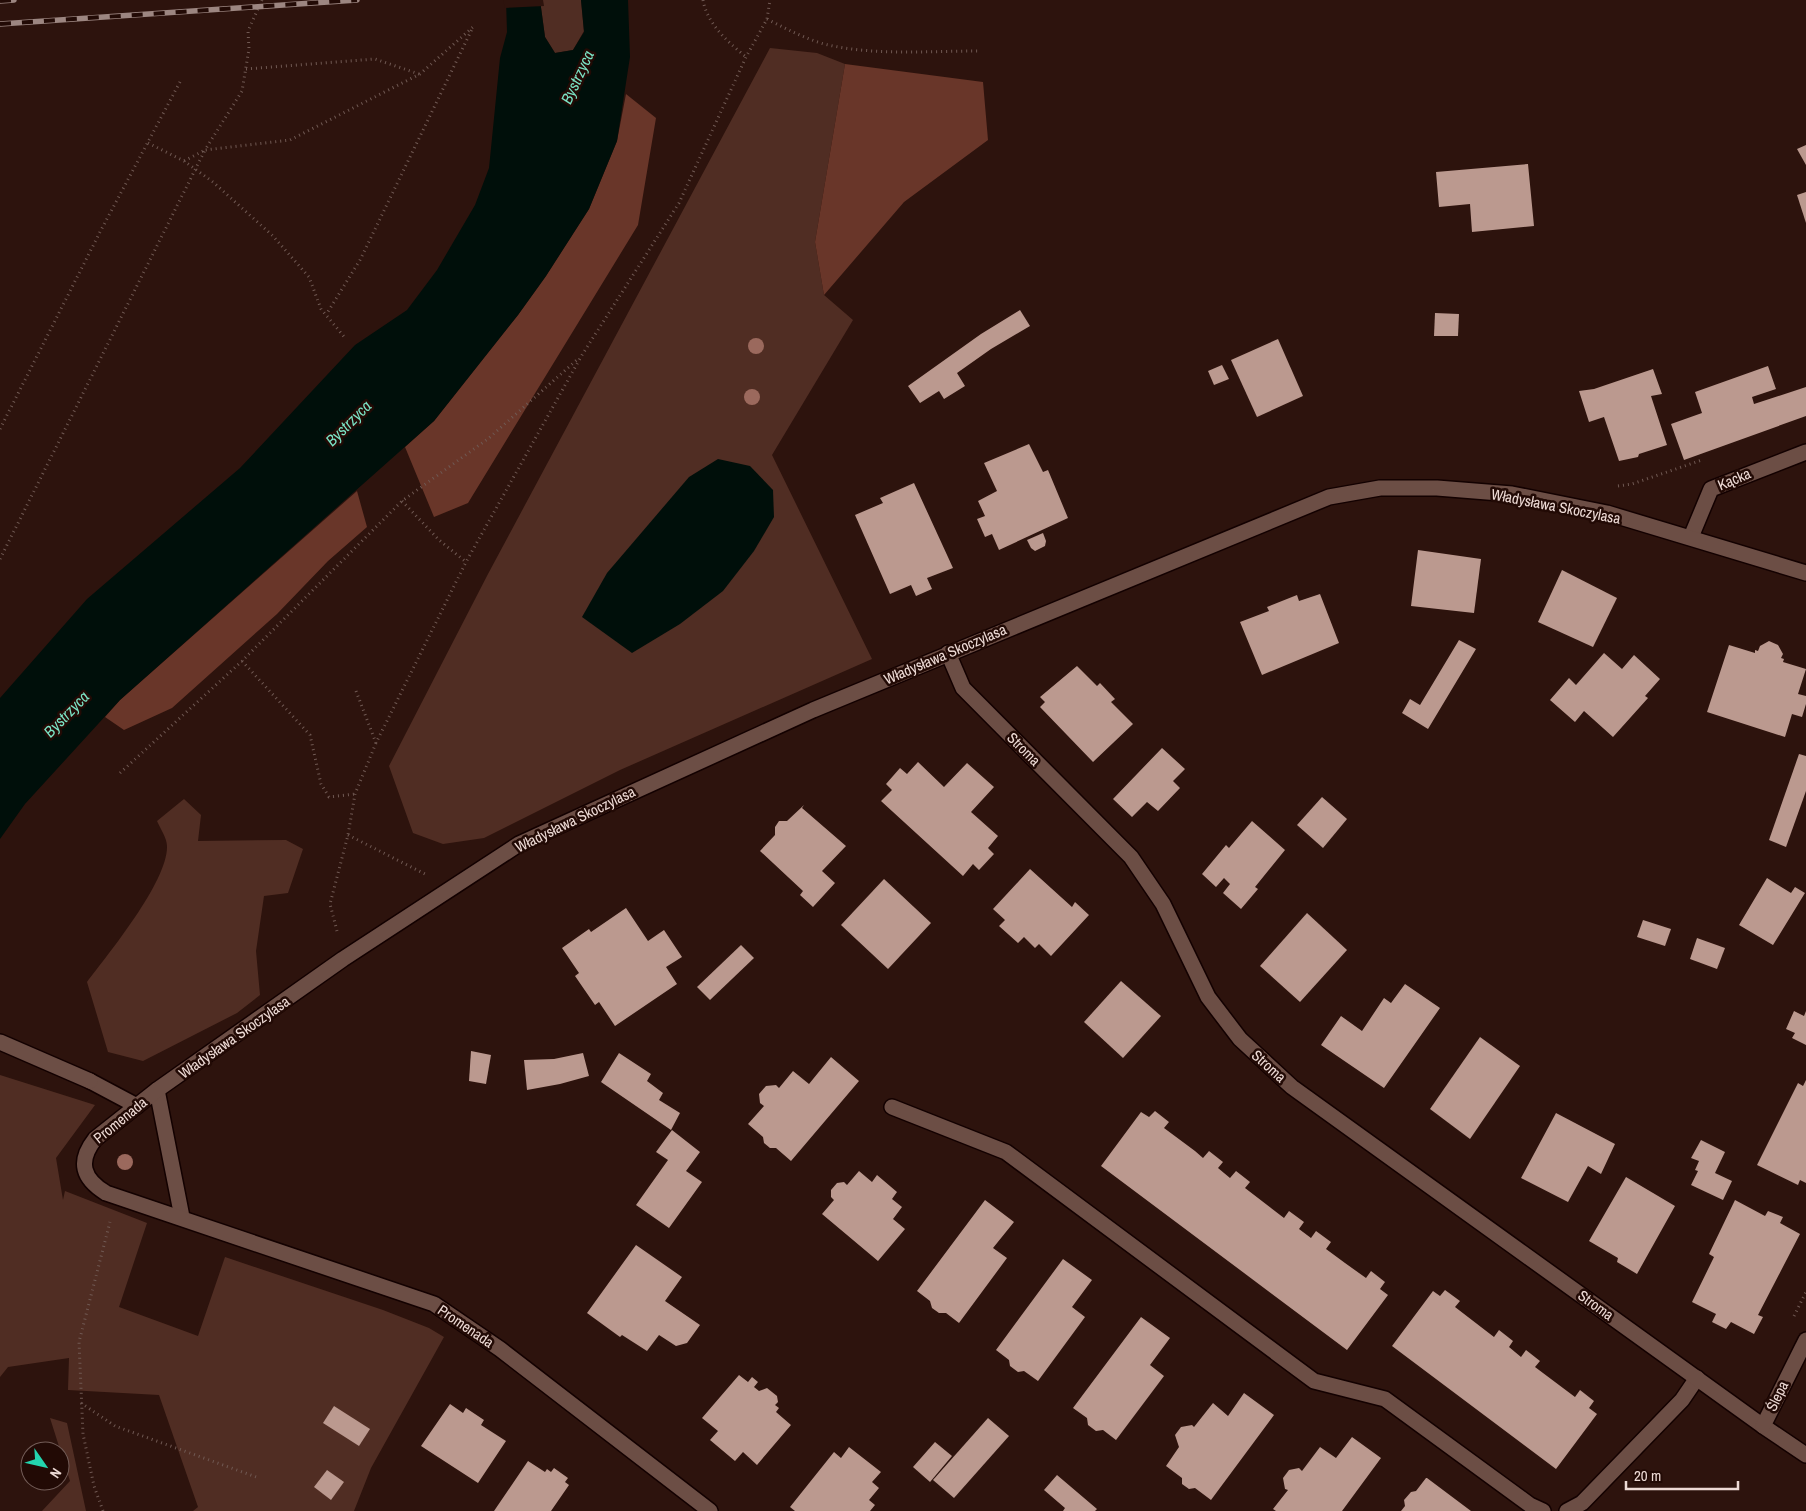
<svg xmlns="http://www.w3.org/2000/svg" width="1806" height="1511" font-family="'Archivo Narrow',sans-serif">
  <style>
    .green { fill: #502d23 }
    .forest { fill: #693629 }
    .water { fill: #000f0a }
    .pier { fill: #2d130d }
    .building { fill: #bb998f }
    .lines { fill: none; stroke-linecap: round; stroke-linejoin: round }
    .lane-casing { stroke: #130100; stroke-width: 18 }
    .street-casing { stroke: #130100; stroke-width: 18 }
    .path { stroke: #705953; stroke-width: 3; stroke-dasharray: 1 4; stroke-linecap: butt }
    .lane { stroke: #6c4e45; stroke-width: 15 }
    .street { stroke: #6c4e45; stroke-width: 15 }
    .rail-casing { stroke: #9c8681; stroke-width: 5.5 }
    .rail { stroke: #220a05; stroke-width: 4; stroke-dasharray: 11; stroke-linecap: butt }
    .tree { fill: #9b695d }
    .labels { text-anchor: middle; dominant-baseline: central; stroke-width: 5; stroke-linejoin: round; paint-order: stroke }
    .street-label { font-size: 15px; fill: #eddad5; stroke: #220a05 }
    .water-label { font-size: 16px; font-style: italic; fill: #7be3c5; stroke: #220a05 }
  </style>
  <rect width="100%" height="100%" fill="#2d130d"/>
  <g class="green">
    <polygon points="540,0 581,0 584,31 573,50 555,53 545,37"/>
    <polygon points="770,48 817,53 845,64 815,242 824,295 853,320 772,455 872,659 620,770 484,838 443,844 413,833 389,766 488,574"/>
    <path d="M184,799L201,815L198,841L286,840L303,849L288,893L264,896L256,951L260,995L237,1013L143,1061L108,1052L87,982C109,953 168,881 167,846C167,838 160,828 157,821Z"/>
    <polygon points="0,1075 95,1105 56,1158 63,1200 65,1191 147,1223 119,1307 198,1336 225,1257 383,1310 429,1328 444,1337 371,1468 354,1511 193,1511 198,1507 159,1395 68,1390 69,1358 8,1367 0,1377"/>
    <polygon points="50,1418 67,1423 86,1511 42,1511 70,1481"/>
  </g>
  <g class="forest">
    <polygon points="845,64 983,82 988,140 904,202 824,295 815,242"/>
    <polygon points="626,94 656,118 638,225 468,503 434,517 405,447 434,421 518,315 546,276 589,209 617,141"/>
    <polygon points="357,491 367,527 328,561 277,614 172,708 124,730 105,717 120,700"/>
  </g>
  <g class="water">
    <polygon points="506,0 540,0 545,37 555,53 573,50 584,32 581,0 628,0 630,57 617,141 589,209 546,276 518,315 434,421 120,700 25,804 0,839 0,698 87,599 240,468 355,345 407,310 437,270 475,205 489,168 500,58 507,32"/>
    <polygon points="718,459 750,466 773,490 774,517 754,551 723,591 680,624 632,653 582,617 607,573 689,477"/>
  </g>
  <polygon class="pier" points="503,0 543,0 544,6 505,8"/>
  <g class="building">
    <polygon points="1806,145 1806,165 1797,149"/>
    <polygon points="1528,164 1534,226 1472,232 1470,204 1439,207 1436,172"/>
    <polygon points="1806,192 1806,223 1797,195"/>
    <polygon points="1020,310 1030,326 991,349 957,373 965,386 944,399 939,391 920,403 908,386 981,334"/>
    <polygon points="1435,313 1459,314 1458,336 1434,336"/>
    <polygon points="1278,339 1303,396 1257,417 1231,360"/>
    <polygon points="1222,365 1229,379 1214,385 1208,371"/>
    <polygon points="1768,366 1776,389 1752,397 1754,404 1806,387 1806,416 1684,460 1671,424 1702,413 1695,392"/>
    <polygon points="1653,369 1662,394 1651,396 1667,445 1639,454 1638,457 1619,461 1604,417 1589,422 1579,391 1594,389"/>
    <polygon points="1029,444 1043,472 1048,470 1068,518 999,550 992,534 985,537 977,519 985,516 978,501 997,491 984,463"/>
    <polygon points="914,483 953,568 927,578 932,589 916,596 911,585 890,594 855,515 883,503 880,498"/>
    <polygon points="1043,533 1046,541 1045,546 1035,551 1031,548 1027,540"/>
    <polygon points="1418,550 1481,559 1474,613 1411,606"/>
    <polygon points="1562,570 1617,598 1593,647 1538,622"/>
    <polygon points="1320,594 1339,643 1262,675 1240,622 1269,611 1267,607 1297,595 1299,601"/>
    <polygon points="1459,640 1476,649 1428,729 1402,713 1410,699 1420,705"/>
    <polygon points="1769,641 1778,645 1783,654 1781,658 1784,659 1783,662 1806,669 1798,694 1806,696 1806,704 1802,717 1792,714 1785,737 1707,712 1729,645 1755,653 1755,650 1758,651 1760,646"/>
    <polygon points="1604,653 1622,669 1634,655 1660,679 1645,696 1648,698 1613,737 1584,711 1575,722 1550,700 1569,678 1576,685"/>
    <polygon points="1077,666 1097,686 1100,683 1115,699 1111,702 1133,724 1093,762 1040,707 1045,702 1040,697"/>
    <polygon points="1162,748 1185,769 1173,781 1180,788 1158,811 1147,802 1132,817 1113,799"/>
    <polygon points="1799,754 1806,756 1806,791 1786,847 1769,840"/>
    <polygon points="918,762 944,787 967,763 994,787 971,812 998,836 988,848 994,854 979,870 973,864 963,876 881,801 892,790 886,784 900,768 907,774"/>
    <polygon points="1322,797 1347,819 1323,848 1297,825"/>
    <polygon points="804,805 802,808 846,846 822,871 835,883 813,907 800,895 803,891 760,851 775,835 775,827 779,821 787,821"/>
    <polygon points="1252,821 1285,850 1255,887 1258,889 1241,909 1223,893 1230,884 1224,878 1216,887 1202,874 1226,845 1229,848"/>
    <polygon points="1030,869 1072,907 1075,902 1089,915 1051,956 1039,944 1035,948 1024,937 1018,943 999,926 1005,920 993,909"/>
    <polygon points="1767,878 1791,893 1795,887 1805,893 1773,945 1739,925"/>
    <polygon points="884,879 931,923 888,969 841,925"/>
    <polygon points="626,908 648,941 664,930 682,957 666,967 677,984 615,1026 599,1002 595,1005 575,976 579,973 562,948 589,929 591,932"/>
    <polygon points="1307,913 1347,950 1300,1002 1260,966"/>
    <polygon points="1643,920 1671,929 1665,946 1637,937"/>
    <polygon points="1697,938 1725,948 1717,969 1690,959"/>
    <polygon points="741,945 754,958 710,1000 697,987"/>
    <polygon points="1121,981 1161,1016 1123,1058 1084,1022"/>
    <polygon points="1405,984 1440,1008 1384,1088 1321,1045 1341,1016 1362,1031 1384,998 1391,1003"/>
    <polygon points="1794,1011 1804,1016 1806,1011 1806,1045 1792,1038 1795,1033 1786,1029"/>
    <polygon points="1480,1037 1520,1066 1470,1139 1430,1109"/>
    <polygon points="471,1051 491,1055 486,1084 469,1081"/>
    <polygon points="583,1053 589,1076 560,1084 527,1090 524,1060 554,1059"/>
    <polygon points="619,1053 651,1074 647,1081 663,1093 659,1100 680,1113 671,1130 601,1082"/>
    <polygon points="831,1057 859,1081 791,1161 776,1148 770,1148 764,1143 763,1137 748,1124 764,1106 760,1103 759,1094 766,1086 776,1085 779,1088 793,1071 809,1084"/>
    <polygon points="1806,1080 1806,1183 1800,1180 1798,1185 1757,1165 1798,1083 1803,1086"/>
    <polygon points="1155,1111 1169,1122 1164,1128 1195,1151 1203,1158 1209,1151 1223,1162 1218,1168 1230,1178 1236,1171 1245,1178 1250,1182 1245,1188 1284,1218 1289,1211 1304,1222 1299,1229 1311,1238 1316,1231 1331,1242 1326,1249 1345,1263 1366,1278 1371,1271 1385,1282 1380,1289 1388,1295 1347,1350 1101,1166 1141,1112 1149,1117"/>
    <polygon points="1556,1113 1615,1144 1601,1174 1588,1166 1568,1202 1521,1178"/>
    <polygon points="672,1130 700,1152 686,1171 702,1182 669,1228 636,1205 668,1160 656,1152"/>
    <polygon points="1701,1140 1725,1152 1715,1173 1732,1181 1723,1200 1691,1185 1698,1171 1695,1170 1699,1161 1691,1158"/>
    <polygon points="859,1171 872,1182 877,1175 897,1192 892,1199 902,1207 893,1219 905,1229 878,1261 822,1214 834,1200 831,1197 831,1190 837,1183 844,1182 847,1185"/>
    <polygon points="1626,1177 1675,1206 1637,1274 1617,1262 1618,1258 1589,1241"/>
    <polygon points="985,1200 1014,1222 993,1248 1007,1258 959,1323 946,1313 939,1313 932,1308 930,1301 917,1291"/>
    <polygon points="1735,1200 1765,1216 1768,1211 1783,1217 1780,1223 1800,1234 1758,1315 1763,1317 1754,1334 1731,1322 1726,1329 1712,1322 1716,1314 1692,1302 1714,1257 1709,1254"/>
    <polygon points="636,1245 682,1277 665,1301 700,1325 687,1343 676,1346 659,1335 647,1351 622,1335 620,1337 587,1313"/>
    <polygon points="1063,1259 1092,1280 1072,1307 1085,1317 1038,1381 1024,1371 1018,1372 1010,1366 1009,1360 996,1350"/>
    <polygon points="1445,1290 1460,1301 1455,1307 1494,1337 1499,1330 1513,1341 1509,1347 1521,1357 1526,1350 1540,1361 1535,1367 1575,1397 1580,1390 1594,1401 1589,1408 1597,1414 1556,1469 1392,1346 1433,1291 1440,1296"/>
    <polygon points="1141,1317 1170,1338 1150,1365 1164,1376 1116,1440 1103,1430 1096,1431 1088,1425 1087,1418 1073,1408"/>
    <polygon points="739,1375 748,1382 752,1377 758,1382 754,1387 759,1391 767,1388 777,1396 778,1402 775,1405 779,1408 776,1412 791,1425 757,1465 743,1452 735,1461 710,1440 718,1431 702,1418"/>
    <polygon points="1244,1393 1274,1415 1211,1500 1195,1488 1189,1489 1182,1484 1182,1478 1166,1466 1179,1447 1175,1435 1181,1427 1192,1425 1194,1427 1213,1403 1228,1416"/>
    <polygon points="450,1404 463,1413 466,1408 484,1420 481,1425 506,1441 478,1483 421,1446"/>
    <polygon points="334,1406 370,1429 359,1446 323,1423"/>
    <polygon points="988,1418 1009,1436 954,1498 933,1480"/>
    <polygon points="1352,1437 1381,1458 1342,1511 1276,1511 1273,1509 1288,1490 1285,1489 1283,1478 1289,1470 1299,1468 1302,1471 1320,1447 1336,1458"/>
    <polygon points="935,1442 952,1456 930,1482 913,1467"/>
    <polygon points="849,1447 881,1472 872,1482 879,1488 869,1500 875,1505 870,1511 795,1511 790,1507 834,1452 841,1458"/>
    <polygon points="528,1461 545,1472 547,1469 551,1472 554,1468 568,1478 565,1482 569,1485 551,1511 494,1511"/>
    <polygon points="327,1470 344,1482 331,1500 314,1487"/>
    <polygon points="1057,1475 1097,1509 1095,1511 1063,1511 1065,1508 1044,1490"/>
    <polygon points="1426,1478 1427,1478 1471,1511 1401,1511 1405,1506 1404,1500 1411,1492 1416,1491"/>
  </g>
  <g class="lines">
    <g class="lane-casing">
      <g id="lane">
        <polyline points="90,1081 137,1106"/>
        <polyline points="892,1107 1006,1152 1314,1381 1385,1399 1530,1505 1543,1511"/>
        <polyline points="1567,1511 1582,1503 1682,1400 1697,1378"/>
      </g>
    </g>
    <g class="street-casing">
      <g id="street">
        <polyline points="1691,537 1711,489 1806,452"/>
        <polyline points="948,653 963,688 1131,857 1163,904 1208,997 1240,1039 1292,1087 1763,1426 1806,1455"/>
        <polyline points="0,1042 90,1081"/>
        <polyline points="157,1090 182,1217"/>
        <polyline points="1763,1426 1806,1340"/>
        <path d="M710,1511L500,1349L434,1304L106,1193C83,1179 77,1162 95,1139L157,1090L343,959L519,844L813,710L1329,497L1380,488H1437L1512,494L1607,513L1806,573"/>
      </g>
    </g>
    <g class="path">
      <polyline points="262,0 248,31 249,49 242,91 205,150 290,140 420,74 473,27 360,260 326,315"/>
      <path d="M703,0C707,24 728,42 746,57"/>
      <path d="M767,19C786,29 804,38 824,44C874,56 928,51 979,51"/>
      <polyline points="246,69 375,59 419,74"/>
      <polyline points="148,143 184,161 213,182 273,236 309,277 321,309 346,339"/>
      <polyline points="0,429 100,232 181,80"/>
      <polyline points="1618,486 1632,484 1702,460"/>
      <polyline points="402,501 439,540 466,562"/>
      <polyline points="0,559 205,150 184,161"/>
      <polyline points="242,661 310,735 321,784 329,797 355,794"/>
      <polyline points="356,691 376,743"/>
      <polyline points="120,773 242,661 402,501 489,438 579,358"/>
      <polyline points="348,835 425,874"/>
      <polyline points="337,931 330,904 348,835 355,794 376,743 466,562 582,355 679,203 746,57 767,19 770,0"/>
      <polyline points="1794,1316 1806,1292"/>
      <polyline points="81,1403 115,1426 259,1478"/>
      <polyline points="103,1511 94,1486 83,1434 79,1342 110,1222"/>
    </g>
    <use href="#lane" class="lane"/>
    <use href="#street" class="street"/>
    <g class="rail-casing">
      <g id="rail">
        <polyline points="0,1 14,0"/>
        <polyline points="0,24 357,0"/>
      </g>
    </g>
    <use href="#rail" class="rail"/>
  </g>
  <g class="tree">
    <circle cx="756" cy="346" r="8"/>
    <circle cx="752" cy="397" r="8"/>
    <circle cx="125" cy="1162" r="8"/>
  </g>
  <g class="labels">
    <g class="street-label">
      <text transform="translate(1734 479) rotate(-23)">Kącka</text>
      <text transform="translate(1556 506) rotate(11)">Władysława Skoczylasa</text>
      <text transform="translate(945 654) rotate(-23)">Władysława Skoczylasa</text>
      <text transform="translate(1024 749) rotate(45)">Stroma</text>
      <text transform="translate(575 819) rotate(-26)">Władysława Skoczylasa</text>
      <text transform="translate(234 1037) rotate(-35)">Władysława Skoczylasa</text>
      <text transform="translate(1269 1066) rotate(42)">Stroma</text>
      <text transform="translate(120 1120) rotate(-39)">Promenada</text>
      <text transform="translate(1596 1305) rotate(36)">Stroma</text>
      <text transform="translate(466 1326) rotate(34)">Promenada</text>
      <text transform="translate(1777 1396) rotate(-64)">Ślepa</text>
    </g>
    <g class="water-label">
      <text transform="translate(577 77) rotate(-65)">Bystrzyca</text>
      <text transform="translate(348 423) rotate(-45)">Bystrzyca</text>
      <text transform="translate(66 714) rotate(-46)">Bystrzyca</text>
    </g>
  </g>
  <g transform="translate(45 1466) rotate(124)"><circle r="24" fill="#220a05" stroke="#735d58"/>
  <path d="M0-4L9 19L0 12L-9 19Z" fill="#23d5af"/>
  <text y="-8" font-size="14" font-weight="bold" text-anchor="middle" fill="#eddad5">N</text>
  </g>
  <path d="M1626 1481v8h112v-8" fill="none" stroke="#eddad5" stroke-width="2.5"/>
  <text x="1634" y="1481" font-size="15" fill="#eddad5" stroke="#220a05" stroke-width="4" paint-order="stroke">20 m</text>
</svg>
